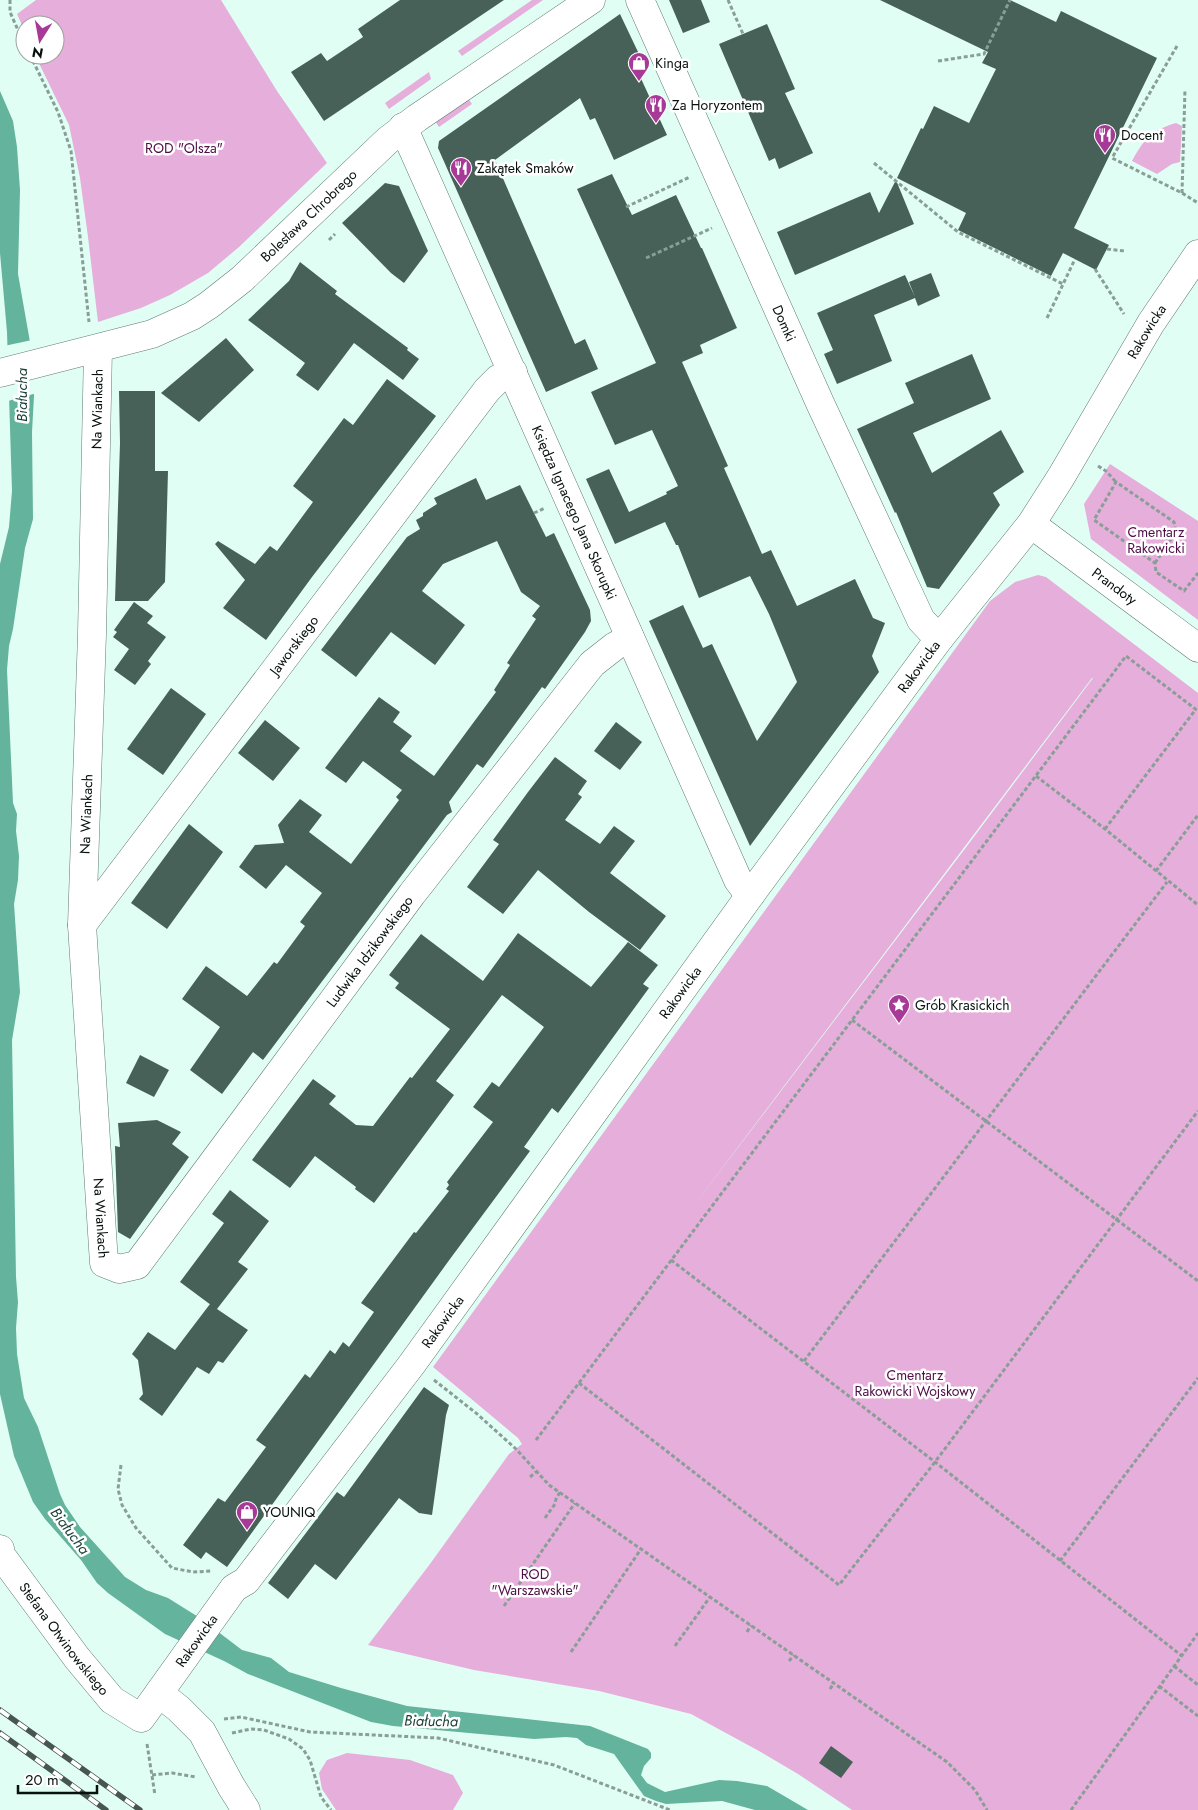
<svg xmlns="http://www.w3.org/2000/svg" width="1198" height="1810" font-family="Jost,sans-serif">
  <style>
    .green { fill: #e6aeda; fill-rule: evenodd }
    .water { fill: #64b39c }
    .pier { fill: #e1fef4 }
    .building { fill: #476158 }
    .lines { fill: none; stroke-linecap: round; stroke-linejoin: round }
    .minor-casing { stroke: #617b72; stroke-width: 29 }
    .path { stroke: #889e96; stroke-width: 3; stroke-dasharray: 4 2.5; stroke-linecap: butt }
    .minor { stroke: #fff; stroke-width: 28 }
    .rail-casing { stroke: #475651; stroke-width: 5.5 }
    .rail { stroke: #fff; stroke-width: 4; stroke-dasharray: 11; stroke-linecap: butt }
    .labels { text-anchor: middle; dominant-baseline: central; stroke-width: 5; stroke-linejoin: round; paint-order: stroke }
    .poi-label { font-size: 14px; fill: #07110e; stroke: #fff; text-anchor: start }
    .park-label { font-size: 14px; fill: #4f0e46; stroke: #fff }
    .street-label { font-size: 14px; fill: #07110e; stroke: #fff }
    .water-label { font-size: 15px; font-style: italic; fill: #1c4137; stroke: #fff }
  </style>
  <rect width="100%" height="100%" fill="#e1fef4"/>
  <g class="green">
    <polygon points="36,0 221,0 277,91 327,163 239,247 208,273 170,295 141,308 98,322 88,237 80,178 69,125 35,55 55,55 55,25 25,25 25,32 17,14"/>
    <polygon points="532,0 543,0 462,56 458,51"/>
    <polygon points="429,72 431,79 389,109 385,103"/>
    <polygon points="467,97 472,104 439,127 435,121"/>
    <path d="M1176,123L1182,126L1180,162L1172,164L1157,174L1132,161C1144,139 1152,130 1176,123Z"/>
    <polygon points="1110,464 1198,521 1198,620 1091,539 1084,504"/>
    <path d="M1038,575L1046,577L1198,693V1810H852L798,1774L759,1751L691,1714L599,1691L474,1670L368,1645L430,1564L509,1454L522,1444L518,1438L433,1367L990,601L1015,582ZM1093,678L967,846L689,1212L1092,678Z"/>
    <polygon points="347,1753 410,1760 453,1775 463,1793 453,1810 336,1810 322,1789 319,1773 327,1760"/>
  </g>
  <polygon class="water" points="0,91 13,121 17,147 20,190 18,274 33,359 34,396 32,432 33,519 25,548 13,629 9,646 7,670 13,803 17,814 16,831 19,856 18,880 14,904 20,992 12,1040 16,1277 18,1302 16,1328 17,1354 24,1398 38,1427 60,1494 65,1505 80,1527 125,1577 146,1590 168,1598 200,1618 242,1650 271,1658 289,1672 341,1688 407,1706 590,1726 648,1749 651,1753 651,1758 644,1766 641,1775 647,1783 665,1792 719,1780 737,1781 767,1786 808,1810 755,1810 722,1801 666,1804 656,1801 644,1796 614,1754 586,1745 577,1738 566,1737 534,1739 393,1726 371,1722 248,1674 224,1661 165,1634 108,1593 97,1583 81,1560 45,1519 33,1502 14,1456 0,1394 0,564 9,527 12,491 7,332 0,253"/>
  <polygon class="pier" points="32,340 36,358 37,393 8,401 4,346"/>
  <g class="building">
    <polygon points="400,0 504,0 324,121 291,72 321,53 327,61 363,37 358,29"/>
    <polygon points="669,0 701,0 710,22 683,33"/>
    <polygon points="880,0 1010,0 1056,22 1061,11 1157,58 1074,228 1109,245 1096,270 1063,253 1051,276 958,230 966,213 897,178 921,128 923,129 934,106 969,123 996,69 982,63 988,52"/>
    <polygon points="620,14 639,54 632,59 667,135 614,160 595,118 590,120 580,98 495,160 575,344 585,339 598,369 546,392 438,148 439,141"/>
    <polygon points="767,24 795,89 785,93 813,153 779,169 775,158 769,161 719,44"/>
    <polygon points="612,174 632,215 676,195 701,248 702,248 737,328 700,345 703,353 682,362 728,466 724,468 762,554 771,550 797,606 855,579 873,618 885,623 872,656 879,672 750,846 649,621 683,605 703,648 712,644 757,741 797,682 769,614 750,576 699,598 678,545 676,545 665,522 615,544 586,479 609,469 629,512 667,494 666,492 678,486 652,430 615,445 591,392 656,363 577,189"/>
    <polygon points="896,180 914,224 795,275 777,232 870,192 879,213"/>
    <polygon points="385,183 399,186 428,251 404,283 391,273 342,223"/>
    <polygon points="300,262 337,291 335,294 408,348 407,350 419,359 403,380 354,343 318,391 296,375 305,363 248,320 289,281"/>
    <polygon points="931,273 940,296 918,306 915,298 874,315 892,361 837,384 824,354 833,350 817,313 905,275 915,297 909,282"/>
    <polygon points="226,338 254,370 199,422 161,393"/>
    <polygon points="972,354 991,399 913,433 932,473 1001,430 1024,472 993,493 1000,505 939,589 927,587 896,512 895,513 857,429 914,403 905,383"/>
    <polygon points="387,379 436,416 312,577 266,640 223,608 245,580 215,544 218,541 255,564 270,546 277,551 313,502 293,486 344,418 353,425"/>
    <polygon points="119,391 155,391 155,471 168,471 165,582 148,601 115,601 120,443"/>
    <polygon points="476,478 486,500 520,485 546,537 554,533 590,610 591,621 585,632 545,689 542,687 483,768 477,764 449,802 452,812 447,815 263,1060 253,1052 222,1094 190,1070 220,1027 182,999 206,966 247,996 274,962 277,964 305,926 300,922 322,893 286,865 266,889 239,867 255,845 284,843 278,825 300,799 322,815 309,832 351,864 399,800 396,797 402,790 363,761 346,783 325,768 379,697 400,712 393,722 412,736 400,751 434,776 496,692 494,690 510,665 507,663 536,619 532,616 540,606 521,592 497,541 443,564 422,591 465,625 435,665 391,632 356,677 321,650 407,537 420,529 416,520 423,516 423,513 437,504 434,498"/>
    <polygon points="134,602 153,616 147,623 166,637 148,661 151,664 135,685 114,670 129,649 113,637 117,632 114,630"/>
    <polygon points="171,688 206,714 163,775 127,749"/>
    <polygon points="265,720 300,748 273,781 238,753"/>
    <polygon points="616,722 642,742 620,770 594,751"/>
    <polygon points="555,757 587,781 578,794 582,797 565,820 600,844 614,826 635,841 610,873 666,916 640,950 589,912 538,870 503,914 467,887 499,844 493,840 528,792"/>
    <polygon points="189,824 223,852 167,929 131,903"/>
    <polygon points="518,933 591,987 628,942 658,965 643,984 649,988 558,1113 552,1108 524,1147 530,1151 450,1259 227,1567 206,1552 201,1559 183,1545 218,1498 225,1502 266,1447 256,1440 305,1374 310,1378 330,1350 335,1354 343,1342 349,1347 374,1312 361,1303 414,1232 416,1233 449,1191 446,1189 449,1185 447,1182 493,1122 473,1107 492,1082 499,1087 544,1027 502,995 436,1081 454,1095 374,1203 355,1189 356,1187 315,1156 290,1188 252,1160 313,1079 336,1096 329,1104 356,1125 373,1126 410,1077 412,1078 450,1029 395,988 399,983 389,975 421,934 483,981"/>
    <polygon points="140,1055 169,1070 154,1097 126,1083"/>
    <polygon points="157,1120 181,1132 172,1144 189,1157 130,1239 118,1232 115,1146 120,1147 118,1123"/>
    <polygon points="230,1190 269,1221 238,1262 248,1269 217,1309 248,1330 223,1363 218,1361 209,1374 197,1367 162,1416 139,1399 143,1394 138,1360 132,1354 148,1332 175,1350 210,1304 215,1308 180,1282 224,1223 212,1214"/>
    <polygon points="424,1387 449,1405 446,1415 432,1515 419,1513 399,1498 336,1580 315,1564 288,1599 268,1583 337,1492 344,1497"/>
    <polygon points="831,1746 853,1762 841,1778 819,1763"/>
  </g>
  <g class="lines">
    <g class="minor-casing">
      <g id="minor">
        <path id="s1" d="M640,0L820,403L921,620L939,639"/>
        <path id="s2" d="M403,127L738,880L744,888L751,894"/>
        <path id="s3" d="M98,349L92,634L82,925L104,1263L119,1269L137,1265L412,894L592,664L615,646L630,638"/>
        <path id="s4" d="M0,373L152,334L192,316L209,305L242,279L388,140L417,118L591,0"/>
        <path id="s5" d="M1031,524L1198,648"/>
        <path id="s6" d="M82,925L487,390L498,379L513,372"/>
        <path id="s7" d="M0,1549L1,1555L77,1658L112,1700L141,1718L234,1588L246,1581L412,1364L751,894L939,639L1031,524L1061,477L1151,323L1198,254"/>
        <polyline points="159,1693 179,1709 202,1732 231,1786 246,1810"/>
      </g>
    </g>
    <g class="path">
      <polyline points="10,0 10,12 25,46"/>
      <polyline points="728,0 743,34"/>
      <polyline points="1177,46 1112,158 1182,193 1198,203"/>
      <polyline points="30,55 58,112 71,151 89,322"/>
      <polyline points="938,61 984,54 1010,0"/>
      <polyline points="874,163 958,232 1063,284"/>
      <polyline points="1182,193 1185,89"/>
      <polyline points="626,207 690,177"/>
      <polyline points="329,240 335,234"/>
      <polyline points="1107,249 1125,251"/>
      <polyline points="646,258 712,228"/>
      <polyline points="1095,269 1124,314"/>
      <polyline points="1047,318 1075,259"/>
      <polyline points="1098,466 1106,471 1116,482"/>
      <polyline points="534,513 545,508"/>
      <polyline points="1155,563 1176,532 1174,522 1116,482 1094,520 1155,563 1156,572 1184,591 1198,573"/>
      <polyline points="1036,776 1105,829 1198,905"/>
      <polyline points="1105,829 1196,709"/>
      <polyline points="1156,871 1198,815"/>
      <polyline points="852,1020 1198,1281"/>
      <polyline points="671,1260 935,1462 1182,1656"/>
      <polyline points="804,1361 1167,882"/>
      <polyline points="434,1380 476,1413 516,1449 549,1485 947,1762 975,1790 987,1810"/>
      <polyline points="579,1383 839,1585 935,1462 1198,1111"/>
      <polyline points="536,1440 1126,656 1198,711"/>
      <polyline points="121,1465 118,1489 122,1505 136,1528 172,1568 193,1572 212,1571"/>
      <polyline points="530,1477 536,1472"/>
      <polyline points="545,1518 555,1504 556,1499 560,1492"/>
      <polyline points="1060,1561 1198,1378"/>
      <polyline points="504,1606 575,1503"/>
      <polyline points="747,1632 751,1625"/>
      <polyline points="675,1646 710,1597"/>
      <polyline points="571,1652 641,1549"/>
      <polyline points="789,1661 794,1655"/>
      <polyline points="1174,1666 1198,1685"/>
      <polyline points="1159,1686 1198,1716"/>
      <polyline points="830,1689 834,1683"/>
      <polyline points="224,1719 241,1717 310,1732 438,1738 554,1765 670,1810"/>
      <polyline points="232,1733 251,1729 264,1730 289,1739 303,1749 310,1760 321,1797 331,1810"/>
      <polyline points="147,1744 155,1795"/>
      <polyline points="152,1775 172,1773 196,1777"/>
      <polyline points="1071,1810 1198,1633"/>
    </g>
    <use href="#minor" class="minor"/>
    <g class="rail-casing">
      <g id="rail">
        <polyline points="0,1710 140,1810"/>
        <polyline points="0,1733 106,1810"/>
      </g>
    </g>
    <use href="#rail" class="rail"/>
  </g>
  <defs>
    <g id="shop-pin" transform="scale(1.125)"><path d="M0 17L-7.5 6A9.5 9.5 0 1 1 7.5 6Z" fill="#a73997" stroke="#fff"/><path d="M-5-2.5h2.3a2.7 3.5 0 0 1 5.4 0H5L5.5 6h-11ZM-1.5-2.5h3a1.5 2.3 0 0 0-3 0Z" fill="#fff"/></g>
    <g id="restaurant-pin" transform="scale(1.125)"><path d="M0 17L-7.5 6A9.5 9.5 0 1 1 7.5 6Z" fill="#a73997" stroke="#fff"/><path d="M-5-6h1v4h1v-4h1v4h1v-4h1v5L-1.5 .5V6h-2V.5L-5-1ZM5-6V6H3V1.5H1.5Q1.5-4 5-6Z" fill="#fff"/></g>
    <g id="sight-pin" transform="scale(1.125)"><path d="M0 17L-7.5 6A9.5 9.5 0 1 1 7.5 6Z" fill="#a73997" stroke="#fff"/><path d="M0-6L1.8-2.2L6-1.7L2.9 1.2L3.7 5.4L0 3.3L-3.7 5.4L-2.9 1.2L-6-1.7L-1.8-2.2Z" fill="#fff"/></g>
  </defs>
  <g fill-rule="evenodd">
    <use href="#shop-pin" x="639" y="63"/>
    <use href="#restaurant-pin" x="656" y="105"/>
    <use href="#restaurant-pin" x="1105" y="135"/>
    <use href="#restaurant-pin" x="461" y="168"/>
    <use href="#sight-pin" x="899" y="1005"/>
    <use href="#shop-pin" x="247" y="1512"/>
  </g>
  <g class="labels">
    <g class="poi-label">
      <text x="655" y="63">Kinga</text>
      <text x="672" y="105">Za Horyzontem</text>
      <text x="1121" y="135">Docent</text>
      <text x="477" y="168">Zakątek Smaków</text>
      <text x="915" y="1005">Grób Krasickich</text>
      <text x="263" y="1512">YOUNIQ</text>
    </g>
    <g class="park-label">
      <text x="184" y="148">ROD "Olsza"</text>
      <text x="1156" y="532">Cmentarz<tspan x="1156" dy="16">Rakowicki</tspan></text>
      <text x="915" y="1375">Cmentarz<tspan x="915" dy="16">Rakowicki Wojskowy</tspan></text>
      <text x="535" y="1574">ROD<tspan x="535" dy="16">"Warszawskie"</tspan></text>
    </g>
    <g class="street-label">
      <text stroke="none"><textPath href="#s4" startOffset="355">Bolesława Chrobrego</textPath></text>
      <text stroke="none"><textPath href="#s1" startOffset="354">Domki</textPath></text>
      <text stroke="none"><textPath href="#s7" startOffset="1938">Rakowicka</textPath></text>
      <text transform="translate(97 409) rotate(-89)">Na Wiankach</text>
      <text stroke="none"><textPath href="#s2" startOffset="422">Księdza Ignacego Jana Skorupki</textPath></text>
      <text stroke="none"><textPath href="#s5" startOffset="104">Prandoty</textPath></text>
      <text stroke="none"><textPath href="#s6" startOffset="351">Jaworskiego</textPath></text>
      <text stroke="none"><textPath href="#s7" startOffset="1532">Rakowicka</textPath></text>
      <text transform="translate(86 814) rotate(-88)">Na Wiankach</text>
      <text stroke="none"><textPath href="#s3" startOffset="1340">Ludwika Idzikowskiego</textPath></text>
      <text stroke="none"><textPath href="#s7" startOffset="1128">Rakowicka</textPath></text>
      <text stroke="none"><textPath href="#s3" startOffset="870">Na Wiankach</textPath></text>
      <text stroke="none"><textPath href="#s7" startOffset="722">Rakowicka</textPath></text>
      <text stroke="none"><textPath href="#s7" startOffset="111">Stefana Otwinowskiego</textPath></text>
      <text stroke="none"><textPath href="#s7" startOffset="318">Rakowicka</textPath></text>
    </g>
    <g class="water-label">
      <text transform="translate(22 395) rotate(-90)">Białucha</text>
      <text transform="translate(70 1531) rotate(53)">Białucha</text>
      <text transform="translate(431 1721) rotate(1)">Białucha</text>
    </g>
  </g>
  <g transform="translate(40 40) rotate(191)"><circle r="24" fill="#ffffff" stroke="#9ca09f"/>
  <path d="M0-4L9 19L0 12L-9 19Z" fill="#a73997"/>
  <text y="-8" font-size="14" font-weight="bold" text-anchor="middle" fill="#07110e">N</text>
  </g>
  <path d="M18 1785v8h79v-8" fill="none" stroke="#07110e" stroke-width="2.5"/>
  <text x="25" y="1785" font-size="15" fill="#07110e" stroke="#ffffff" stroke-width="4" paint-order="stroke">20 m</text>
</svg>
